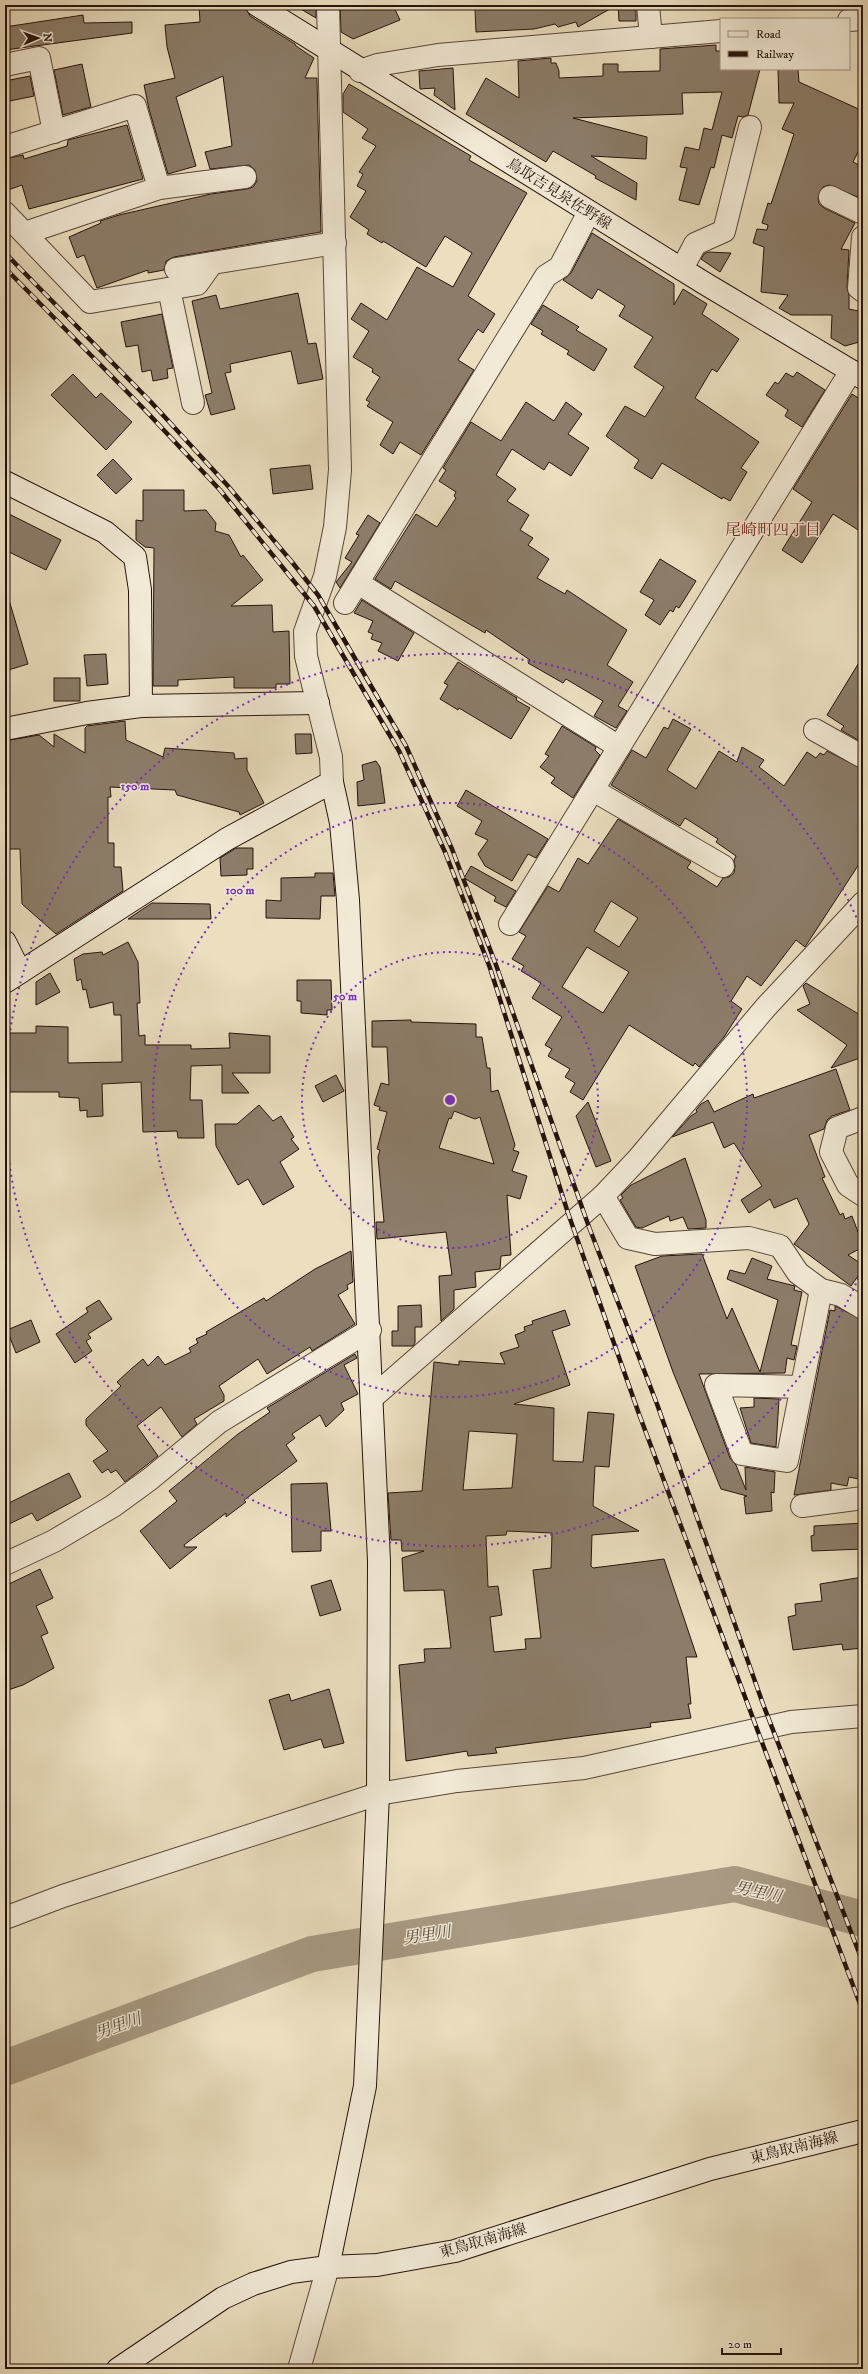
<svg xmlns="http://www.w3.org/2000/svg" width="868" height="2374" font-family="'IM FELL DW Pica','Noto Serif JP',serif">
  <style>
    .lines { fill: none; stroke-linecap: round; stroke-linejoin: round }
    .river { stroke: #a89a83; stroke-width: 36 }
    .building { fill: #8c7d6a; stroke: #26130d; fill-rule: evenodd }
    .street-casing { stroke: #57463a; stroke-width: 24 }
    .secondary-casing { stroke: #26130d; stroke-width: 24 }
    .street { stroke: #f2ead6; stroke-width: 22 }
    .secondary { stroke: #f2ead6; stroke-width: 22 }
    .rail-casing { stroke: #26130d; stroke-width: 4.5 }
    .rail { stroke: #f2ead6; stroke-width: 3; stroke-dasharray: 9; stroke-linecap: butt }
    .ring { fill: none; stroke: #7b2cbf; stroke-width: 2; stroke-dasharray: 2 4 }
    .labels { text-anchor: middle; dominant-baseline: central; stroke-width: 3; stroke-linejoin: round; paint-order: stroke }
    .street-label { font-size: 15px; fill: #26130d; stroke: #f2ead6 }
    .neighbourhood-label { font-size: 16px; fill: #7a1f14; stroke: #f2ead6 }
    .water-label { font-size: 16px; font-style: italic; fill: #5a493c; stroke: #f2ead6 }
    .centre { fill: #7b2cbf; stroke: #f2ead6; stroke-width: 2 }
    .ring-label { font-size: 12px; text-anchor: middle; font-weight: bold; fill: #7b2cbf; stroke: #f2ead6; stroke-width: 3; stroke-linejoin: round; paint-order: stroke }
  </style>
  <rect width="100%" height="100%" fill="#ebdfc0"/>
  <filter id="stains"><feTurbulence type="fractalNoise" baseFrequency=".005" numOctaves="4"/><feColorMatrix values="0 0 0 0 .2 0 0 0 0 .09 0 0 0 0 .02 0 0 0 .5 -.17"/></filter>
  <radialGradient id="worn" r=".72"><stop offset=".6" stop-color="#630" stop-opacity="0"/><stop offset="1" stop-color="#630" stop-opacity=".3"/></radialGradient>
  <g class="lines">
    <polyline class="river" points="5,2068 312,1954 735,1884 863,1919"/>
  </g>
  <g class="building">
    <polygon points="199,5 245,5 250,16 295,44 296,46 314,58 305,78 317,78 317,81 321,232 174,257 166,261 164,270 148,273 148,270 97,288 84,255 77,258 69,237 101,223 100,221 119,215 211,194 247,189 253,187 257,181 255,170 249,165 210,169 205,152 232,146 223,76 176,97 196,166 168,174 149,109 144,85 175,78 167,47 165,25 200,22"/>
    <polygon points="294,5 316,5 316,18"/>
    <polygon points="340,5 393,5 400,20 353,39 341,32"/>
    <polygon points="484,5 617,5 578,27 576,22 558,27 555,24 534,29 476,32 475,8 484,7"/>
    <polygon points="618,5 636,5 636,21 619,21"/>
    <polygon points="83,15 84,23 132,22 132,33 5,50 5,27"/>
    <polygon points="716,45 716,51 721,51 721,69 760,69 748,115 743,117 738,116 732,138 722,135 714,168 711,167 699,205 679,200 687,168 680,167 685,147 699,150 704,128 712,130 722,92 682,93 683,114 573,118 647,137 646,159 591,156 637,183 636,200 595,178 596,176 553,151 546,162 466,114 486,78 519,98 518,61 551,58 551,63 556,63 559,71 559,78 603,76 603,64 618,64 618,72 660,71 660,49"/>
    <polygon points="82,64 91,107 63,115 54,70"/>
    <polygon points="453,68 455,110 434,95 435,88 420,89 419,71"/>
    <polygon points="778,69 798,69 799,82 863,111 863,142 853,162 863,167 863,191 860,198 829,185 823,187 818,198 819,204 824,208 855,223 841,249 849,250 847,287 849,295 849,309 863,312 863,341 845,346 831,338 832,315 791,315 779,308 788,295 761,292 764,247 753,243 757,229 767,230 768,225 762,223 768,203 771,204 794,134 782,129 794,103 779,103"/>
    <polygon points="30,76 34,96 5,102 5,81"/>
    <polygon points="349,84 471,156 469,160 527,193 468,296 495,314 483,333 478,329 458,360 474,370 421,455 400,442 393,454 380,445 393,422 367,406 370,402 366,400 380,377 372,372 373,369 353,357 369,331 351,319 361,303 387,320 417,267 453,287 472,253 445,236 426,267 383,241 382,243 367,234 369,230 350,217 366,191 357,186 363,174 359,172 376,146 362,138 368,129 343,112 343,94"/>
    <polygon points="127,125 143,179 29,209 22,185 8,190 5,179 5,159 23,155 24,159 67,146 68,140"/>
    <polygon points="592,233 674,284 674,305 683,289 707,304 702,314 739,339 717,372 712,369 695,398 759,442 741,468 747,472 730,501 723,497 722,499 662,463 652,479 634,468 639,460 606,436 625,406 645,417 664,387 634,367 653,337 619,316 625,306 598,289 592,299 563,280 571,273"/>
    <polygon points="708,252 731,253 720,272 701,259 704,254"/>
    <polygon points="298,293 308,344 316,343 323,379 298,384 291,351 230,364 231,372 225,373 235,409 211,415 205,395 212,393 192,301 216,295 220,309"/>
    <polygon points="543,305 579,327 576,330 607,349 594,371 567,354 569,351 541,334 543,331 531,324"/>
    <polygon points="162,314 173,368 167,369 168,378 153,381 151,370 142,372 138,345 126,347 121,322"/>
    <polygon points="797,372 825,390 802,427 785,416 788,410 766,395 775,382 778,384 786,373 793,377"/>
    <polygon points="73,374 96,398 101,393 132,422 106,450 51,395"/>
    <polygon points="852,394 863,401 863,533 833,514 802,563 782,550 812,502 793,489"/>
    <polygon points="526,402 554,421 566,402 582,414 568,434 589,448 571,476 549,462 544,470 512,449 496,475 516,489 507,501 529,515 520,530 533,538 528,545 549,559 537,578 565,594 567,590 627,630 607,665 633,682 618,706 627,711 616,728 594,716 603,701 566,679 563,683 528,663 530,660 486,630 485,633 395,581 391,589 375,579 416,514 437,527 456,498 454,496 456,492 439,481 446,470 443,468 471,422 501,441"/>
    <polygon points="113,459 132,479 116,494 97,475"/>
    <polygon points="310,465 313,489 273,494 270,469"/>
    <polygon points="143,490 184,490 184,511 206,510 216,523 215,531 229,535 241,557 243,555 263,580 231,606 272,605 273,632 289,631 290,684 276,684 276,688 234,688 234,677 178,680 178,686 153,686 154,548 145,547 136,540 136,520 143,521"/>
    <polygon points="5,512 61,540 46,570 5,550"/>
    <polygon points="368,515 380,523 340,588 336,582 352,562 345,558 359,535 356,534"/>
    <polygon points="660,559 696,581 679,608 676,606 673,612 670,610 660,625 645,615 654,600 640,592"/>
    <polygon points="5,600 9,600 28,664 5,671"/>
    <polygon points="362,600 414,633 398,661 378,651 382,643 371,639 373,634 368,632 373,621 354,613"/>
    <polygon points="106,654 108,684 87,686 84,655"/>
    <polygon points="863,656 863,743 841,730 844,726 827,715"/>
    <polygon points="458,662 517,698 516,700 530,708 511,739 459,708 458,710 440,699 448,685 444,683"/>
    <rect x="54" y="678" width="26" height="23"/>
    <path d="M673,719L691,729L667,770L696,789L719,751L737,762L742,747L764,760L759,767L784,786L807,752L816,758L820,753L824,755L827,751L863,769V858L805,947L796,940L761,986L747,976L731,1001L742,1009L724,1037L699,1067L695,1063L693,1066L629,1025L583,1100L570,1092L575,1083L565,1077L570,1069L548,1056L552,1049L545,1045L562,1017L532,998L541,983L521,971L524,966L512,959L526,936L519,932L548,886L559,892L578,858L588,864L618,819L691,862L687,868L717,887L723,878L729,877L734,873L735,866L734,860L736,856L716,842L718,839L685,818L680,826L611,785L632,750L646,758L664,727L668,729ZM611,901L638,918L619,947L594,931ZM587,947L629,972L603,1013L562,987Z"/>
    <polygon points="125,721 126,740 163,757 165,748 234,753 235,759 247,758 247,770 264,803 240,815 239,812 177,795 175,790 110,787 111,797 108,797 108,843 114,843 114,867 121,867 123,891 56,934 22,904 20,849 6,849 7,813 5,813 5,741 39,735 54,747 54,734 85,753 85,728 87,726"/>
    <polygon points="562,726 596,747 595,750 600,755 573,798 551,783 555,778 540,767 549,756 545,754"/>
    <polygon points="295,734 311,734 312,753 296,754"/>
    <polygon points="376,761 380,767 385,803 358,806 357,782 364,780 362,765"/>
    <polygon points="466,790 548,839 536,858 528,854 512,881 485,866 478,854 488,840 475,834 482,821 457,806"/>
    <polygon points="236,848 253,848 253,869 247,869 247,875 221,876 220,858"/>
    <polygon points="471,866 516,891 506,907 494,901 496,897 464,878"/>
    <polygon points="315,873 333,873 335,896 321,896 320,919 266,918 266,900 281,901 281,878 315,877"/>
    <polygon points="152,903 210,904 211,919 128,919"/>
    <polygon points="128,942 138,962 140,1003 137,1003 139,1036 145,1035 145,1045 191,1045 191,1049 230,1048 229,1033 270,1036 270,1073 232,1073 249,1093 222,1093 222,1065 191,1066 190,1100 202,1100 204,1138 178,1138 177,1131 143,1132 141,1082 102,1084 103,1116 87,1117 87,1110 80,1111 79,1098 59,1097 59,1092 5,1092 5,1033 36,1033 36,1026 68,1027 68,1063 122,1062 121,1015 114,1015 113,1002 90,1008 86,989 83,990 81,979 77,981 74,959 83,954 102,952 103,955"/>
    <polygon points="50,973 60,992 36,1005 36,982"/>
    <polygon points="297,980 331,980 332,1010 327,1010 327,1015 301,1013 301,1001 297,1001"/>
    <polygon points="806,983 862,1016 863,1057 831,1068 847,1045 797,1010 810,1004 803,986"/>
    <path d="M411,1020V1022L476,1024V1037H482L487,1068H490L491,1092L498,1090L515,1145L513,1150L519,1152L512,1171L527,1176L520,1199L507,1195L511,1255L501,1256L500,1269L475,1272L476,1287L454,1290V1309L441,1321L439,1276L452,1275L446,1232L377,1239L376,1222H384L378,1157L380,1150L377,1149L387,1112L379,1110L380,1107L374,1105L381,1083L389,1085L387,1047H372V1021ZM454,1111L475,1119L480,1117L494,1164L439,1148L449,1118L451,1119Z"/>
    <polygon points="836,1069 850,1110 832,1116 827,1120 824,1129 809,1135 825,1177 822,1178 840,1215 843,1213 845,1219 852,1216 858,1232 863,1229 863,1247 848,1255 863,1265 863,1269 851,1286 794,1244 809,1224 797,1198 774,1208 770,1199 749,1213 741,1200 762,1186 734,1143 724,1148 713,1122 672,1137 691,1116 697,1112 696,1110 701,1104 708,1100 714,1112 753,1094 754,1098"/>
    <polygon points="336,1075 344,1091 323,1102 315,1086"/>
    <polygon points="588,1102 611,1161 596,1167 576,1116"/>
    <polygon points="259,1105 273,1121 281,1116 294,1137 291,1139 299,1149 280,1162 294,1187 263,1205 248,1179 238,1185 216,1146 215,1124 237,1124"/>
    <polygon points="685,1158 706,1220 706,1228 688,1229 683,1217 670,1221 669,1216 642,1228 636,1227 620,1200 623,1198 621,1195 631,1185"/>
    <polygon points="351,1251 353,1282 347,1285 348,1289 338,1295 355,1324 312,1351 310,1347 267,1374 258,1359 219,1386 224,1395 224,1401 194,1419 197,1424 182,1437 161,1407 137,1426 158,1456 125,1482 116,1470 111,1473 108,1469 102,1473 93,1461 108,1451 86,1425 86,1419 121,1386 117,1382 131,1369 143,1359 148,1366 158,1356 165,1365 191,1352 189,1348 198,1343 196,1339 207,1334 206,1332 264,1298 266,1301 315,1269"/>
    <polygon points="702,1254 727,1319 732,1308 760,1372 778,1300 727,1279 730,1270 745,1274 752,1258 772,1266 767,1279 795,1286 794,1290 802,1292 791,1345 797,1346 794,1360 787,1358 785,1373 699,1374 730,1458 736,1465 746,1490 745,1467 775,1472 774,1493 771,1492 772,1511 746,1514 744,1497 747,1496 721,1489 673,1372 635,1266 662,1256"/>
    <polygon points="99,1300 112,1319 88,1334 91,1338 86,1341 92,1351 75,1363 56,1334 88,1312 86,1308"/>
    <polygon points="421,1305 422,1327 415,1327 415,1343 413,1346 392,1346 392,1331 398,1331 398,1306"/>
    <polygon points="835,1306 863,1320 863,1480 849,1477 847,1486 831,1483 831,1490 794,1495 830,1310 835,1311"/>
    <path d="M565,1310L570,1325L552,1331L570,1385L514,1404L554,1408L553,1461L583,1462L588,1412L614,1414L609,1467L595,1466L593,1506L639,1531L592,1535L591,1566L593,1568L664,1559L697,1657H686L691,1704H688L691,1718L650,1723L651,1727L495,1748L497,1753L468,1756L467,1751L406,1761L399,1665L425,1662L424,1649L451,1648L444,1590L404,1591L402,1558L424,1551H402L401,1540H391L388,1493L422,1491L434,1362L459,1365V1361L505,1364L500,1353L519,1347L515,1335L525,1331L524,1327L533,1324L532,1321ZM469,1431L517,1434L512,1488L463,1490ZM507,1531L552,1533L551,1568L533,1570L541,1638L525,1639L526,1649L494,1652L490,1617L502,1615L498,1586L488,1587L486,1536L506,1535Z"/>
    <polygon points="31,1320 40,1342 16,1353 7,1330"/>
    <polygon points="355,1354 357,1358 344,1365 358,1394 341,1403 344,1410 326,1427 320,1415 292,1434 295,1438 286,1445 297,1461 244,1500 246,1502 226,1517 226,1513 184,1545 185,1547 197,1547 170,1569 140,1531 177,1501 169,1491 238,1434 270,1412 267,1408"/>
    <polygon points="754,1398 779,1399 776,1447 751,1443 740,1408 754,1407"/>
    <polygon points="69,1473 81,1497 37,1521 32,1513 5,1526 5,1505"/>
    <polygon points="327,1483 331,1531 321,1531 321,1551 292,1552 291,1484"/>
    <polygon points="863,1523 863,1549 812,1551 811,1536 814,1535 814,1526"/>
    <polygon points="40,1569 53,1598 36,1606 48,1633 41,1636 54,1668 23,1685 5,1691 5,1586"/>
    <polygon points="863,1577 863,1648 843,1650 842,1644 793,1650 788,1617 796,1615 795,1604 822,1601 820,1584"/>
    <polygon points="331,1580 341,1610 320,1616 311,1586"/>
    <polygon points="329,1689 344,1743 324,1748 321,1739 284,1750 269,1700 289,1694 291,1701"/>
  </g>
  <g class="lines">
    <g class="street-casing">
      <g id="street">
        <polyline points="328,5 340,470 335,527 325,576 305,632 306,656 331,757 332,782"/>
        <polyline points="648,5 651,37"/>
        <polyline points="849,20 863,19"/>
        <polyline points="5,65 39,58 54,132"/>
        <polyline points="360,71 377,65 438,55 721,31"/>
        <polyline points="5,147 135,106 159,188"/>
        <polyline points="830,197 863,213"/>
        <polyline points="5,213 90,302 197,284 212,263"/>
        <polyline points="25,233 159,188 245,177"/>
        <polyline points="863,237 859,288 863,291"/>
        <polyline points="176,269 335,243"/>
        <polyline points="682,269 695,244 724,231 750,127"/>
        <polyline points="169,289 193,403"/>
        <polyline points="358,583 619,747"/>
        <polyline points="345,603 546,276 560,267 589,212"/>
        <polyline points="815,730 863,757"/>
        <polyline points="593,790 723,866"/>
        <polyline points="510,924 851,371"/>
        <polyline points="863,1118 837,1128 831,1152 848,1185 863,1195"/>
        <polyline points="603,1196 628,1238 655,1244 749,1238 780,1246 798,1273 821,1290 841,1295 863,1308"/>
        <polyline points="802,1387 716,1385 742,1454 787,1461 821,1290"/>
        <polyline points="373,1397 603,1196 637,1160 766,1007 863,903"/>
        <polyline points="802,1506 863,1498"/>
        <polyline points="5,1564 54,1541 113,1506 150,1479 219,1422 370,1330"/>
        <polyline points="5,1918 63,1896 378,1794 457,1781 584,1768 791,1722 863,1716"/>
        <polyline points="299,2369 328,2267"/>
      </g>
    </g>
    <g class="secondary-casing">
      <g id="secondary">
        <polyline points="257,5 704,283 863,378"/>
        <polyline points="5,482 105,532 135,557 140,590 141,706"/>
        <polyline points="5,729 87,713 141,706 318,703"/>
        <polyline points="5,942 20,972"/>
        <polyline points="5,982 227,839 332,782 341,823 348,900 379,1561 378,1794 365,2086 328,2267"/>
        <polyline points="118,2369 223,2298 253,2284 291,2272 328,2267 377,2265 455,2251 710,2169 863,2131"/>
      </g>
    </g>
    <use href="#street" class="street"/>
    <use href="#secondary" class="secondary"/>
    <g class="rail-casing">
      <g id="rail">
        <polyline points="5,253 151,402 228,486 292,562 318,595 406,746 452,849 496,965 589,1227 657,1404 763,1704 863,1963"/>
        <polyline points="5,268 144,409 220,490 314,606 399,751 445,852 490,968 568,1213 639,1414 863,2012"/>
      </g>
    </g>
    <use href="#rail" class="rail"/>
  </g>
  <g class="ring">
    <circle cx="450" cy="1100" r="148"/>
    <circle cx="450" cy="1100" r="297"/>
    <path d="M863 1267A445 445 0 0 1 5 1104M5 1096A445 445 0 0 1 863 933"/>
  </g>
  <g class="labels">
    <g class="street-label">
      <text transform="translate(559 194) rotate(32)">鳥取吉見泉佐野線</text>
      <text transform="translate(794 2148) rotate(-14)">東鳥取南海線</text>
      <text transform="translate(483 2241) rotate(-16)">東鳥取南海線</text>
    </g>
    <g class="neighbourhood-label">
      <text x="773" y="530">尾崎町四丁目</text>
    </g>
    <g class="water-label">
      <text transform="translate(758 1892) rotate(12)">男里川</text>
      <text transform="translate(427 1935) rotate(-9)">男里川</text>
      <text transform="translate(118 2026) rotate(-20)">男里川</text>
    </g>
  </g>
  <circle cx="450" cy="1100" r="6" class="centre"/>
  <g class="ring-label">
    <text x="135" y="790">150 m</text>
    <text x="240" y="894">100 m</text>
    <text x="345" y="1000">50 m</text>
  </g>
  <rect width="868" height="2374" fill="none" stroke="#ebdfc0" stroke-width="20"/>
  <rect x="6" y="6" width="856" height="2362" fill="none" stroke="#26130d" stroke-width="2"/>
  <rect x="10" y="10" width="848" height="2354" fill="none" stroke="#26130d"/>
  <rect x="720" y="18" width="130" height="52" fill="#f2ead6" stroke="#a09486"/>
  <rect x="728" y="31" width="20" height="6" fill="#f2ead6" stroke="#a09486"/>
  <text x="756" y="38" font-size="12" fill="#26130d">Road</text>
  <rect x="728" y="51" width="20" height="6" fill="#26130d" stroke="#a09486"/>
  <text x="756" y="58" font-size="12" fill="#26130d">Railway</text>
  <g transform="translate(38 38) rotate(88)" stroke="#f2ead6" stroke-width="3" paint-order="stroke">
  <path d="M0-3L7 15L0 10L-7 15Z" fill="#26130d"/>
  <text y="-6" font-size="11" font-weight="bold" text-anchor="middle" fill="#26130d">N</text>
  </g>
  <path d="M722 2348v6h59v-6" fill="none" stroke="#26130d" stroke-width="2"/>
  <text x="728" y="2348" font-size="12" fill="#26130d" stroke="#f2ead6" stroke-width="3" paint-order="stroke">20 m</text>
  <rect width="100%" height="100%" filter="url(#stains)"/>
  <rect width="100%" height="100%" fill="url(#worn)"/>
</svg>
